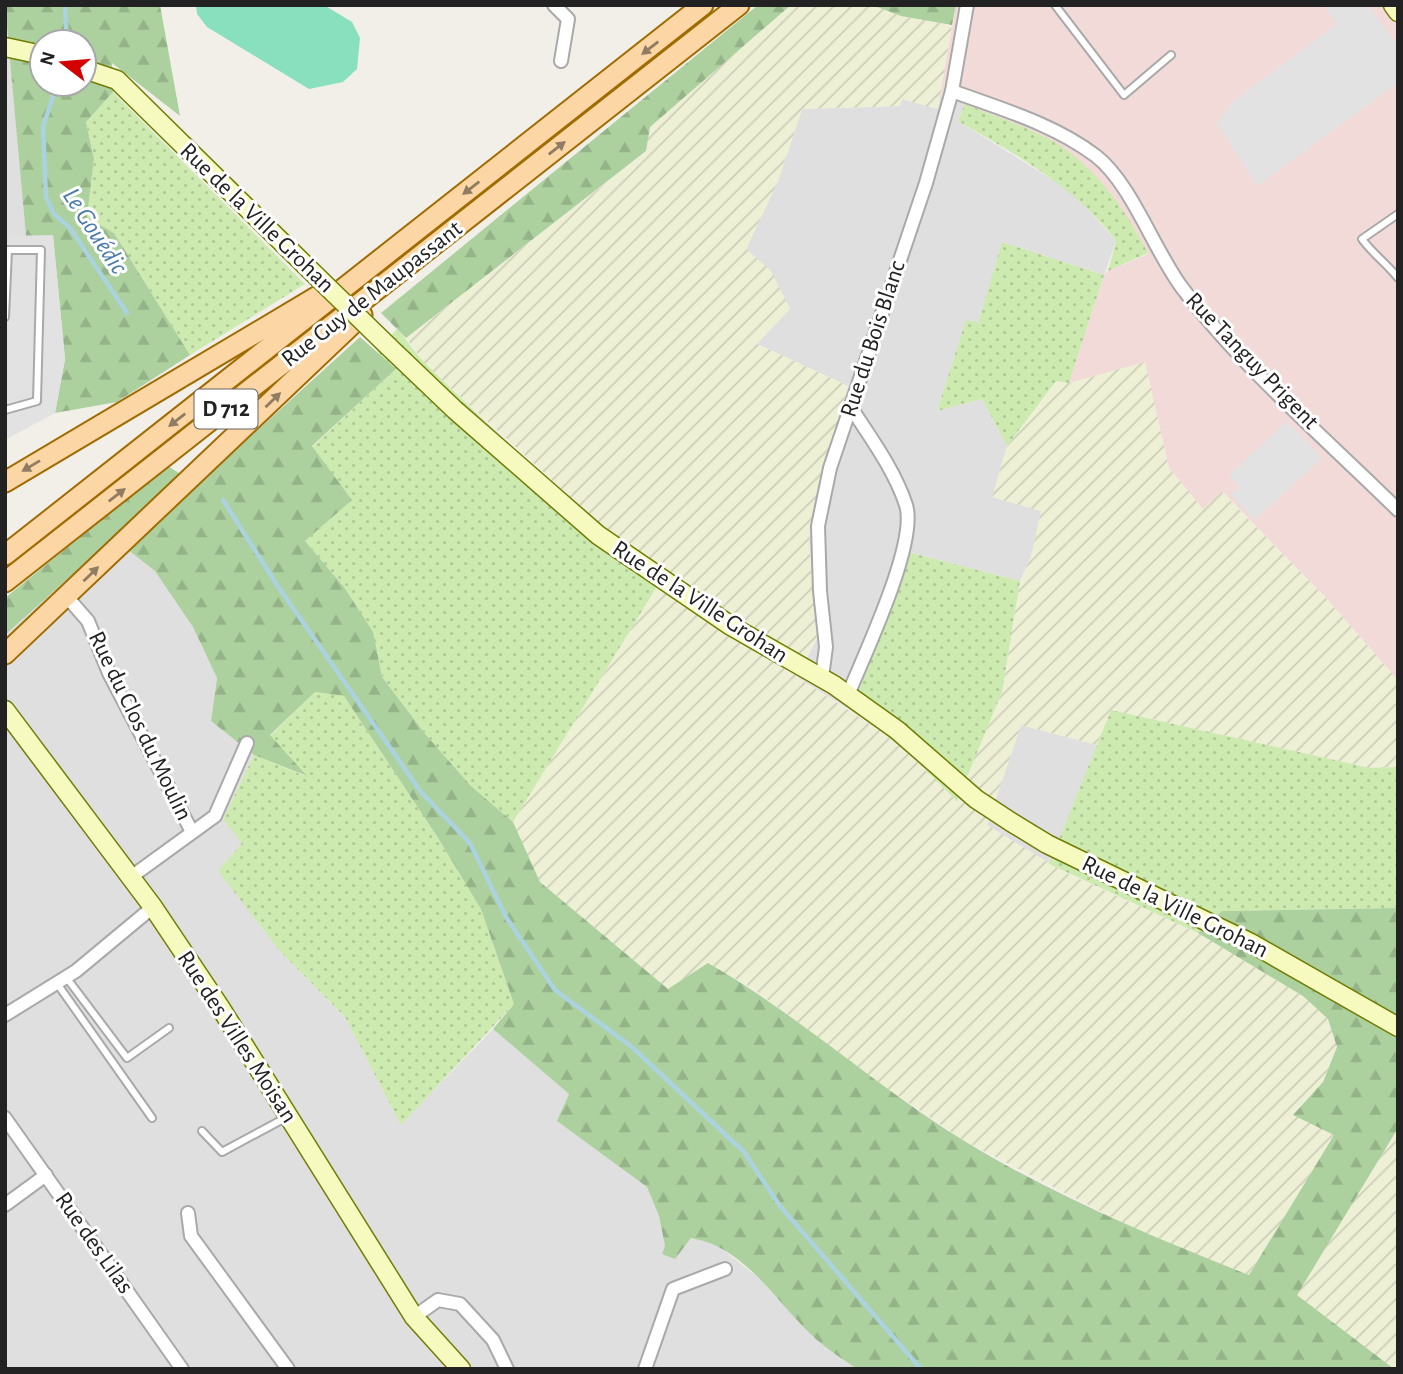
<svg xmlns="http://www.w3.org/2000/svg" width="1403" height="1374" font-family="'Alegreya Sans',sans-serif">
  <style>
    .residential { fill: #e0dfdf }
    .commercial { fill: #f2dad9 }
    .farmland { fill: url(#farmland-furrows) }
    .grass { fill: url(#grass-dots) }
    .forest { fill: url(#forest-firs); fill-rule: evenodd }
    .pitch { fill: #88e0be }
    .parking { fill: #e2e2e2 }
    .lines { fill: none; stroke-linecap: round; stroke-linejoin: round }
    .stream { stroke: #aad3df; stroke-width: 4.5 }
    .lane-casing { stroke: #a9a9a9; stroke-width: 10 }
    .street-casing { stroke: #a9a9a9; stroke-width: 16 }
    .secondary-casing { stroke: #707d05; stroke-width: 21 }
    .primary-casing { stroke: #a06b00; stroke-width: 23 }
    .lane { stroke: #fff; stroke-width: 6 }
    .street { stroke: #fff; stroke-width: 12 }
    .secondary { stroke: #f7fabf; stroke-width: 18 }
    .primary { stroke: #fcd6a4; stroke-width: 19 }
    .secondary-bridge-casing { stroke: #707d05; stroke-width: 21; stroke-linecap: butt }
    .secondary-bridge { stroke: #f7fabf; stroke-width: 18 }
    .oneway { fill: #8f7c63 }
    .labels { text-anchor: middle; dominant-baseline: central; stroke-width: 6; stroke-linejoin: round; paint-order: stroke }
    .shield { fill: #fff; stroke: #646464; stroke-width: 2 }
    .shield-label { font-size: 23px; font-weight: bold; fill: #222 }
    .street-label { font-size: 24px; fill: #222; stroke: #fff }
    .water-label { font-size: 26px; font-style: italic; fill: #4a7aab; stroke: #fff }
  </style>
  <defs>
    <pattern id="farmland-furrows" width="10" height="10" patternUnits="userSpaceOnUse" patternTransform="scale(1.75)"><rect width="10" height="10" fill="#eef0d5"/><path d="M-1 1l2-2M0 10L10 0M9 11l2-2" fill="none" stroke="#ccceb7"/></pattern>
    <pattern id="grass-dots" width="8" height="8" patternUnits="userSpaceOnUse" patternTransform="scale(1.75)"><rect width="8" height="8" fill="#cdebb0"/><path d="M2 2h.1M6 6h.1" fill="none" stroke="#b0c997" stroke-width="1.8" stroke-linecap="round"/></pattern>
    <pattern id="forest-firs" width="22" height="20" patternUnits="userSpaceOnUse" patternTransform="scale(1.75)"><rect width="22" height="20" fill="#add19e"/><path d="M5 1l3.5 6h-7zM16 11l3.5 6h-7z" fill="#95b388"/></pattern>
  </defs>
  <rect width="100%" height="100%" fill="#f2efe9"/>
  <g class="residential">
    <polygon points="5,33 11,65 26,236 5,236"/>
    <polygon points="940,94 965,104 958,121 1072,192 1116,241 1104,275 1002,242 978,324 966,321 937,411 982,399 1007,446 993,497 1042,511 1031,557 1020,581 908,552 852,711 796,677 817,639 809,542 811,519 848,386 757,344 746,249 778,181 802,109 900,106 902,99 938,108"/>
    <polygon points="113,538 155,571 177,601 193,627 217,678 211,721 254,755 223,819 243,843 279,950 345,1017 401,1124 493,1029 569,1094 558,1121 647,1187 659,1216 665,1246 675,1258 691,1238 712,1241 764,1282 819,1342 857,1369 5,1369 5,635"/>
    <polygon points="1021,725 1097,745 1049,864 987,825"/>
  </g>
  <polygon class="commercial" points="956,5 1398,5 1398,680 1325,597 1223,492 1203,510 1169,468 1145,363 1069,383 1104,275 1108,271 1148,254 1047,138 940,94"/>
  <g class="farmland">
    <polygon points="791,5 872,5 901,16 952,25 938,109 902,99 900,106 802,109 778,181 746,249 771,271 790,309 757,344 848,386 811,519 809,542 817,639 797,677 896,741 956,800 1002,692 1020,581 1031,557 1041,511 992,497 1007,446 1056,381 1069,383 1145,362 1169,468 1203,509 1222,492 1325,597 1398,680 1398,767 1370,768 1111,710 1097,745 1021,725 987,825 1064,872 1198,933 1303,996 1328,1019 1337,1047 1323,1082 1293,1115 1335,1134 1249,1275 1143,1233 966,1142 871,1077 752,988 708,964 668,989 540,882 513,822 664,575 611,534 474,409 425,364 406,338 646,152 649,127"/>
    <polygon points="1398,1128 1398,1369 1394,1369 1296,1295"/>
  </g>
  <g class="grass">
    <polygon points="113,92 305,284 190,355 114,233 87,217 94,159 86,122"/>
    <path d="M965,104C991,115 1019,124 1045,137C1092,160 1125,209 1148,253L1108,271L1116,241C1073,185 1018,156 958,121Z"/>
    <polygon points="1002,242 1104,275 1069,383 1056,381 1007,446 982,399 937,411 966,320 978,323"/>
    <path d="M397,329C408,341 416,355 428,366C502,439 582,511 664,575L513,822L471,786L426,735L382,677L372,632L344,587L305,541L352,500L312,447L395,370L377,352Z"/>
    <polygon points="908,552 1020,581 1002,692 957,801 896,741 852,711"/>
    <polygon points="315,692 344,696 438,838 481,908 514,1004 401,1125 345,1017 279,950 218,871 242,843 223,819 254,755 305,776 270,736"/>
    <polygon points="1111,710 1370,768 1398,767 1398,908 1223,911 1198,933 1049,864"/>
  </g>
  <g class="forest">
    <path d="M5,5H160L180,116L112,63L113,92L86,122L94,159L87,217L114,233L190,355L117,402L55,413L65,359L53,236H26ZM42,42H84V84H42Z"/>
    <polygon points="758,5 791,5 650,127 646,151 406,338 381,313"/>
    <polygon points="872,5 956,5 952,25 901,16"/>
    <path d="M360,337L396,369L312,446L352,500L305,541L344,587L373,632L382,677L426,735L471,786L513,822L540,882L668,989L708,963C799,1015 876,1087 966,1142C1055,1196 1152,1237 1249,1275L1334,1135L1293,1115L1323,1082L1337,1047L1328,1019L1303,996L1198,933L1222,911L1398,908V1128L1297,1295L1394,1369H857C844,1360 830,1351 818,1341C778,1306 747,1247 691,1238L675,1259L662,1254L665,1246L659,1216L647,1187L557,1121L569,1094L493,1029L514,1004L481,909L438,838L344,696L315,692L270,735L307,776L254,755L211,721L217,678L193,627L155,571L113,538L5,635V598L168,466L197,485Z"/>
  </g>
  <polygon class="pitch" points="196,5 324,5 352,22 360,38 357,69 343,82 309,89 207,27 197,14"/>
  <g class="parking">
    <polygon points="1324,5 1368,5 1398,46 1398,83 1257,186 1217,123 1232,102 1337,24"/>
    <polygon points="53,235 65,359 55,413 5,440 5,236"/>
    <polygon points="1287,421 1322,458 1255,520 1231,495 1240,487 1229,475"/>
  </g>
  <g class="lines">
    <g class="stream">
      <polyline points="65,5 67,42"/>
      <polyline points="57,84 43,127 46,197 54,214 70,228 127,313"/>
      <polyline points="223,500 277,585 421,792 470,843 506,917 555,990 632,1047 744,1152 780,1206 921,1369"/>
    </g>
    <g class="lane-casing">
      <g id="lane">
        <polyline points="1055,5 1124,95 1171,55"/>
        <path d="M1398,214L1362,239C1373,254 1386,263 1398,278"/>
        <polyline points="5,317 8,250 41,250 37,401 5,410"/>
        <polyline points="66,977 127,1058 169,1028"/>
        <polyline points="56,982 152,1118"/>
        <polyline points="202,1131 222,1152 287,1117"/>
      </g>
    </g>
    <g class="street-casing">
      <g id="street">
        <polyline points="554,5 568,19 561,61"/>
        <path d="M952,91C1001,109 1054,124 1096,156C1132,184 1155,253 1183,289C1245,370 1326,439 1398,510"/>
        <polyline points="67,597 88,621 109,673 191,830"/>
        <polyline points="822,677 826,647 820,591 818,526 830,468 926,183 952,91 967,5"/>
        <path d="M848,695C864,655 918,543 906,505C894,469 870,437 850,406"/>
        <polyline points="131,877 215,816 247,743"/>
        <polyline points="5,1015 76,971 153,907"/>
        <polyline points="5,1118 182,1369"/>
        <polyline points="5,1205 46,1175"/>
        <polyline points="188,1213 191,1236 288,1369"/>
        <polyline points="414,1317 438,1300 460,1304 493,1340 507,1369"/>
        <polyline points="645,1369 673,1289 725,1269"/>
      </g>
    </g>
    <g class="secondary-casing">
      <g id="secondary">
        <polyline points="1393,5 1398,12"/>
        <polyline points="5,47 42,55"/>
        <polyline points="84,69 117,80 304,264"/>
        <polyline points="388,346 455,410 598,535 731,626 834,685 897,730 976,799 1011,822 1047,844 1251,943 1398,1027"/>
        <polyline points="5,710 153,907 220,1007 414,1317 461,1369"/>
      </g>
    </g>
    <g class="primary-casing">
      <g id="primary">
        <polyline points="5,482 323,293"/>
        <polyline points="5,555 703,5"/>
        <polyline points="5,582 739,5"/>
        <polyline points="5,654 362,315"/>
      </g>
    </g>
    <use href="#lane" class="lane"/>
    <use href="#street" class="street"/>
    <use href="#secondary" class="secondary"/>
    <use href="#primary" class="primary"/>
    <g class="secondary-bridge-casing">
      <polyline id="secondary-bridge" points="304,264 388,346"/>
    </g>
    <use href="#secondary-bridge" class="secondary-bridge"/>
  </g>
  <defs><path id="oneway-solid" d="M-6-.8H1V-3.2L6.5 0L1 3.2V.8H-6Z" transform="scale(1.75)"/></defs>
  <g class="oneway">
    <use href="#oneway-solid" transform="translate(650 48) rotate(142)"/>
    <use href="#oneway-solid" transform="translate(557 148) rotate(-38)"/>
    <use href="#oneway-solid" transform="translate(471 188) rotate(142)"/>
    <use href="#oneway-solid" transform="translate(273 400) rotate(-44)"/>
    <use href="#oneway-solid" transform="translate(177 420) rotate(142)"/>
    <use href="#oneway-solid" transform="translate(31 466) rotate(149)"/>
    <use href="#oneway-solid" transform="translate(117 495) rotate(-38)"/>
    <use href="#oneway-solid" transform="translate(91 574) rotate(-44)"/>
  </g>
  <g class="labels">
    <rect class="shield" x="194.5" y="389.5" width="63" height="39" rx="5"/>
    <g class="shield-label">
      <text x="226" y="409">D 712</text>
    </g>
    <g class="street-label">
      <text transform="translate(257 218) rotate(44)">Rue de la Ville Grohan</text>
      <text transform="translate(372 294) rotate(-38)">Rue Guy de Maupassant</text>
      <text transform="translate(873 339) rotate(-72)">Rue du Bois Blanc</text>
      <text transform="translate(1252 361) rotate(46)">Rue Tanguy Prigent</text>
      <text transform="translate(700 602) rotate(33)">Rue de la Ville Grohan</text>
      <text transform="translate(140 726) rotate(64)">Rue du Clos du Moulin</text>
      <text transform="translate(1175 907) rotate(26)">Rue de la Ville Grohan</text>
      <text transform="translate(237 1037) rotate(57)">Rue des Villes Moisan</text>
      <text transform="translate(94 1243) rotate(55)">Rue des Lilas</text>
    </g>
    <g class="water-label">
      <text transform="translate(95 231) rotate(57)">Le Gouédic</text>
    </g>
  </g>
  <rect width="1403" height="1374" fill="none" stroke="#222222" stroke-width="14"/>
  <g transform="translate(63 63) rotate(286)"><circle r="33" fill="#ffffff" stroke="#a7a7a7" stroke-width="2"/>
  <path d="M0-5L12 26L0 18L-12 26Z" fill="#d40000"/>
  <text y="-10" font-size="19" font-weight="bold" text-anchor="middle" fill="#222222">N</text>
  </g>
</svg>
